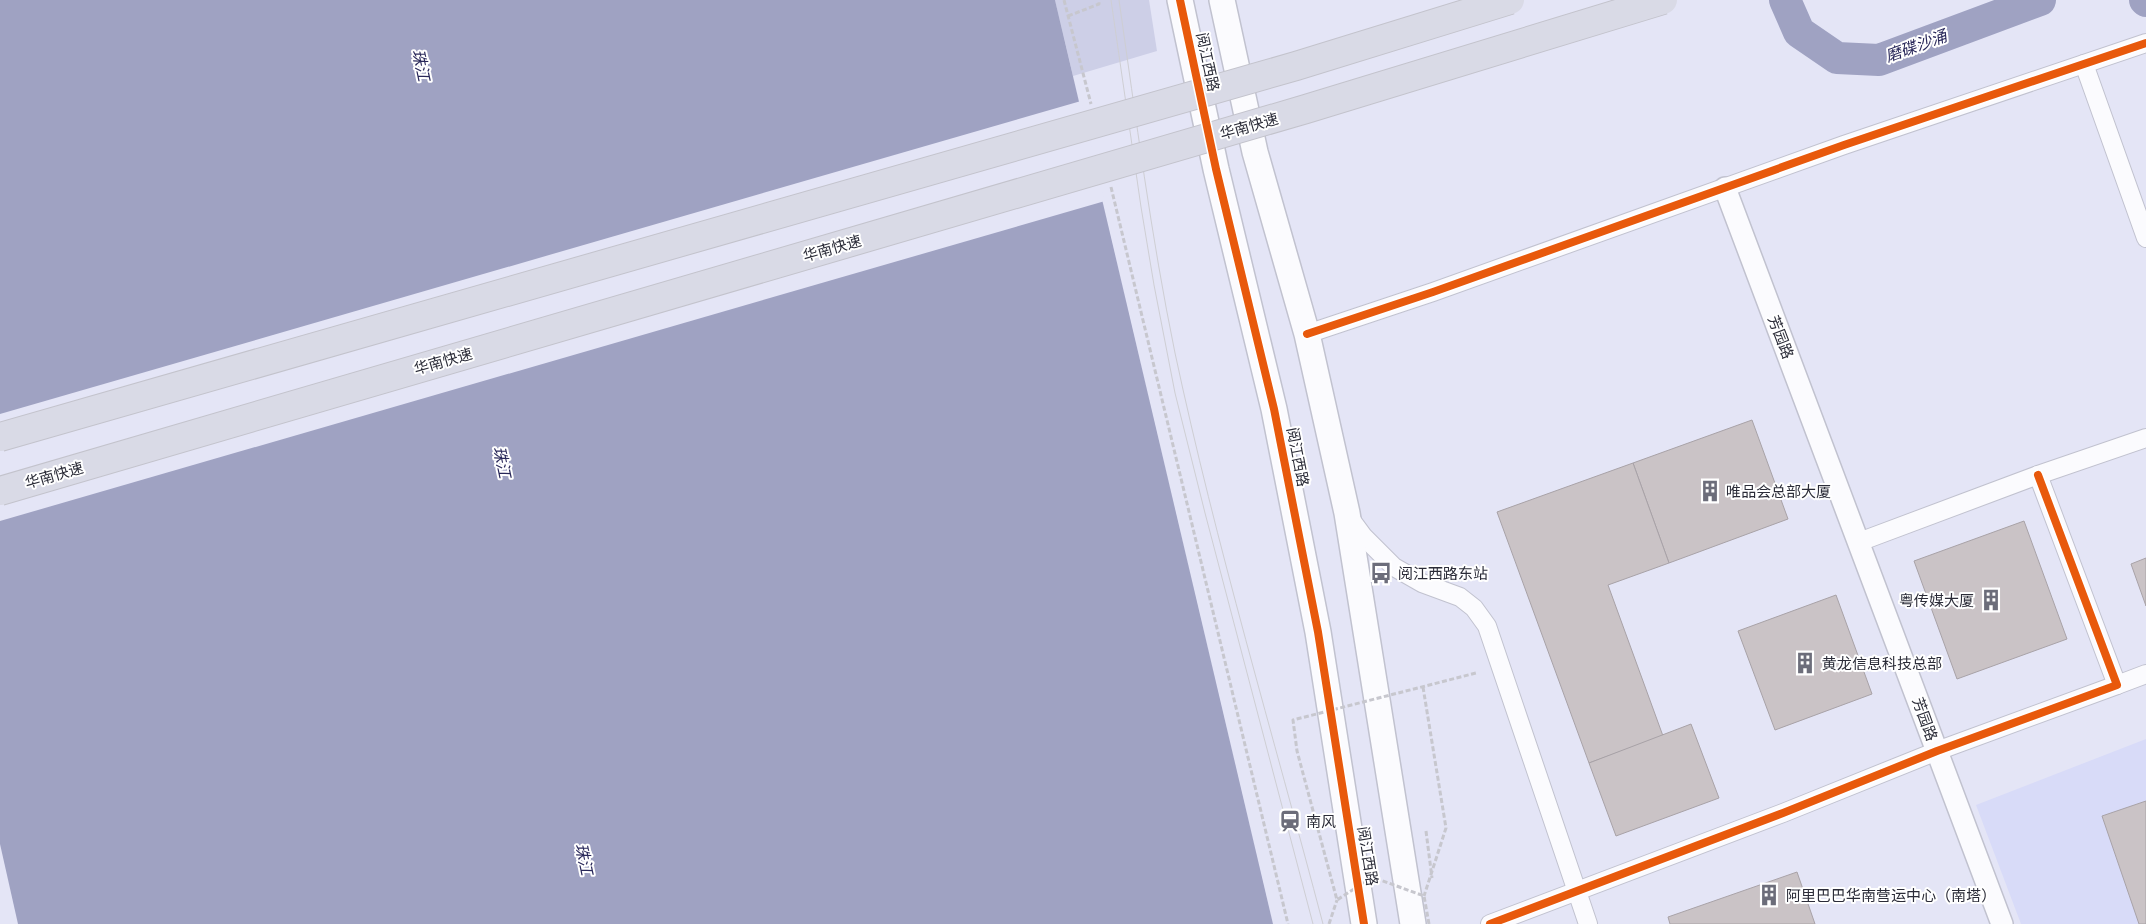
<svg xmlns="http://www.w3.org/2000/svg" width="2146" height="924" font-family="'Space Grotesk','Noto Sans SC',sans-serif">
  <style>
    .built { fill: #d8dbf8 }
    .green { fill: #cdcfe7 }
    .water { fill: #9fa2c2 }
    .pier { fill: #e4e5f6 }
    .lines { fill: none; stroke-linecap: round; stroke-linejoin: round }
    .river { stroke: #9fa2c2; stroke-width: 32 }
    .building { fill: #cac3c6; stroke: #a8a2a7 }
    .minor-casing { stroke: #c1c2cf; stroke-width: 20 }
    .tertiary-casing { stroke: #c1c2cf; stroke-width: 24 }
    .secondary-casing { stroke: #c1c2cf; stroke-width: 28 }
    .path { stroke: #c7c7ce; stroke-width: 3; stroke-dasharray: 5 2.5; stroke-linecap: butt }
    .minor { stroke: #fbfbfe; stroke-width: 18 }
    .tertiary { stroke: #fbfbfe; stroke-width: 21 }
    .secondary { stroke: #fbfbfe; stroke-width: 25 }
    .tram { stroke: #ceced3; stroke-width: 1 }
    .motorway-bridge-casing { stroke: #c3c3cc; stroke-width: 30; stroke-linecap: butt }
    .path-bridge { stroke: #c7c7ce; stroke-width: 3; stroke-dasharray: 5 2.5; stroke-linecap: butt }
    .motorway-bridge { stroke: #d9dae6; stroke-width: 28 }
    .cycleway-casing { stroke: #fff; stroke-width: 11 }
    .cycleway { stroke: #e8590c; stroke-width: 8 }
    .labels { text-anchor: middle; dominant-baseline: central; stroke-width: 4; stroke-linejoin: round; paint-order: stroke }
    .street-label { font-size: 15px; fill: #2b2c38; stroke: #fff }
    .poi-label { font-size: 15px; fill: #2b2c38; stroke: #fff; text-anchor: start }
    .water-label { font-size: 16px; font-style: italic; fill: #282759; stroke: #fff }
  </style>
  <rect width="100%" height="100%" fill="#e4e5f6"/>
  <polygon class="built" points="2146,739 2146,924 2021,924 1976,805"/>
  <polygon class="green" points="1055,0 1149,0 1157,51 1073,76"/>
  <polygon class="water" points="0,0 1055,0 1273,924 18,924 0,844"/>
  <polygon class="pier" points="1081,101 1105,201 0,521 0,414"/>
  <g class="lines">
    <g class="river">
      <polyline points="1785,0 1799,32 1837,58 1879,60 2040,0"/>
      <polyline points="2145,0 2146,1"/>
    </g>
  </g>
  <g class="building">
    <polygon points="1752,420 1788,519 1669,563 1633,463"/>
    <polygon points="1633,463 1669,563 1608,585 1663,736 1589,763 1497,512"/>
    <polygon points="2024,521 2067,639 1957,679 1914,561"/>
    <polygon points="2146,558 2146,606 2131,564"/>
    <polygon points="1836,595 1872,694 1775,730 1738,631"/>
    <polygon points="1691,724 1719,798 1616,836 1589,763"/>
    <polygon points="2146,801 2146,924 2139,924 2102,816"/>
    <polygon points="1797,872 1815,924 1670,924 1668,917"/>
  </g>
  <g class="lines">
    <g class="minor-casing">
      <g id="minor">
        <polyline points="2084,64 2146,238"/>
        <polyline points="1307,334 1433,292 1844,145 2146,43"/>
        <polyline points="1349,517 1363,536 1394,567 1422,583 1460,597 1474,608 1487,626 1588,924"/>
        <polyline points="1859,542 2038,475 2146,438"/>
        <polyline points="2117,685 2146,674"/>
        <polyline points="1490,924 1783,813 1937,751 2117,685 2038,475"/>
      </g>
    </g>
    <g class="tertiary-casing">
      <polyline id="tertiary" points="1725,188 2002,924"/>
    </g>
    <g class="secondary-casing">
      <g id="secondary">
        <polyline points="1180,0 1216,169 1274,409 1318,632 1364,924"/>
        <polyline points="1222,0 1255,152 1307,334 1347,513 1413,924"/>
      </g>
    </g>
    <g class="path">
      <polyline points="1064,0 1091,104"/>
      <polyline points="1068,16 1099,4 1099,0"/>
      <polyline points="1111,187 1288,924"/>
      <polyline points="1426,831 1432,878"/>
      <polyline points="1329,924 1337,900"/>
    </g>
    <use href="#minor" class="minor"/>
    <use href="#tertiary" class="tertiary"/>
    <use href="#secondary" class="secondary"/>
    <g class="tram">
      <polyline points="1111,0 1141,207 1154,285 1175,393 1205,513 1313,924"/>
      <path d="M1119,0C1136,118 1151,236 1175,353C1216,545 1273,734 1323,924"/>
    </g>
    <g class="motorway-bridge-casing">
      <g id="motorway-bridge">
        <polyline points="0,437 1296,66 1510,0"/>
        <polyline points="0,491 1306,109 1663,0"/>
      </g>
    </g>
    <g class="path-bridge">
      <polyline points="1423,687 1446,828 1424,896"/>
      <polyline points="1429,924 1424,896 1372,877 1337,900 1297,751 1293,720 1476,673"/>
    </g>
    <use href="#motorway-bridge" class="motorway-bridge"/>
    <g class="cycleway-casing">
      <g id="cycleway">
        <polyline points="1180,0 1216,169 1274,409 1318,632 1364,924"/>
        <polyline points="1307,334 1433,292 1844,145 2146,43"/>
        <polyline points="1490,924 1783,813 1937,751 2117,685 2038,475"/>
      </g>
    </g>
    <use href="#cycleway" class="cycleway"/>
  </g>
  <defs>
    <g id="building-bare" transform="scale(1.725)"><path d="M-4-6H4V6H1V3H-1V6H-4ZM-2.5-4.3h1.7v1.8h-1.7ZM.8-4.3h1.7v1.8H.8ZM-2.5-1h1.7V.8h-1.7ZM.8-1h1.7V.8H.8Z" fill="#6c6d7a" stroke="#fff" stroke-width="2.5" paint-order="stroke"/></g>
    <g id="bus-bare" transform="scale(1.725)"><path d="M-5-6H5V4H4V6H2V4H-2V6H-4V4H-5ZM-3.5-4V0h7V-4ZM-3.5 1.2v1.5H-2V1.2ZM2 1.2v1.5H3.5V1.2Z" fill="#6c6d7a" stroke="#fff" stroke-width="2.5" paint-order="stroke"/></g>
    <g id="station-bare" transform="scale(1.725)"><path d="M-3-6H3Q5-6 5-4V2Q5 4 3 4L4.5 6H3L1.5 4h-3L-3 6H-4.5L-3 4Q-5 4-5 2V-4Q-5-6-3-6ZM-3.5-4v3h7v-3ZM-3.5 1v1.5H-2V1ZM2 1v1.5H3.5V1Z" fill="#6c6d7a" stroke="#fff" stroke-width="2.5" paint-order="stroke"/></g>
  </defs>
  <g fill-rule="evenodd">
    <use href="#building-bare" x="1710" y="491"/>
    <use href="#bus-bare" x="1381" y="573"/>
    <use href="#building-bare" x="1991" y="600"/>
    <use href="#building-bare" x="1805" y="663"/>
    <use href="#station-bare" x="1290" y="821"/>
    <use href="#building-bare" x="1769" y="895"/>
  </g>
  <g class="labels">
    <g class="street-label">
      <text transform="translate(1208 62) rotate(78)">阅江西路</text>
      <text transform="translate(1249 126) rotate(-16)">华南快速</text>
      <text transform="translate(832 248) rotate(-16)">华南快速</text>
      <text transform="translate(1781 337) rotate(69)">芳园路</text>
      <text transform="translate(443 361) rotate(-16)">华南快速</text>
      <text transform="translate(1298 457) rotate(79)">阅江西路</text>
      <text transform="translate(54 475) rotate(-16)">华南快速</text>
      <text transform="translate(1925 719) rotate(70)">芳园路</text>
      <text transform="translate(1368 856) rotate(81)">阅江西路</text>
    </g>
    <g class="poi-label">
      <text x="1726" y="491">唯品会总部大厦</text>
      <text x="1398" y="573">阅江西路东站</text>
      <text x="1974" y="600" text-anchor="end">粤传媒大厦</text>
      <text x="1822" y="663">黄龙信息科技总部</text>
      <text x="1306" y="821">南风</text>
      <text x="1786" y="895">阿里巴巴华南营运中心（南塔）</text>
    </g>
    <g class="water-label">
      <text transform="translate(1916 46) rotate(-20)">磨碟沙涌</text>
      <text transform="translate(421 65) rotate(78)">珠江</text>
      <text transform="translate(502 462) rotate(78)">珠江</text>
      <text transform="translate(584 859) rotate(78)">珠江</text>
    </g>
  </g>
</svg>
